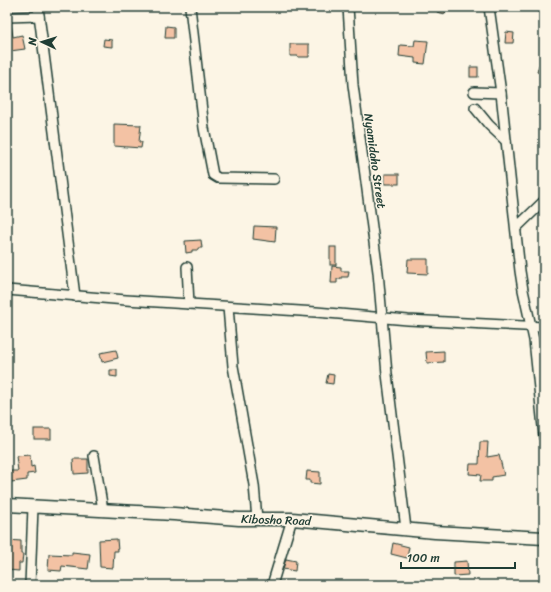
<svg xmlns="http://www.w3.org/2000/svg" width="551" height="592" font-family="Sriracha,sans-serif">
  <style>
    .building { fill: #f3c2a4; stroke: #1f3d34 }
    .lines { fill: none; stroke-linecap: round; stroke-linejoin: round }
    .street-casing { stroke: #1f3d34; stroke-width: 12 }
    .secondary-casing { stroke: #1f3d34; stroke-width: 15 }
    .street { stroke: #fcf5e5; stroke-width: 9 }
    .secondary { stroke: #fcf5e5; stroke-width: 12 }
    .labels { text-anchor: middle; dominant-baseline: central; stroke-width: 3; stroke-linejoin: round; paint-order: stroke }
    .street-label { font-size: 12px; fill: #1f3d34; stroke: #fcf5e5 }
  </style>
  <rect width="100%" height="100%" fill="#fcf5e5"/>
  <filter id="ink" filterUnits="userSpaceOnUse"><feTurbulence type="fractalNoise" baseFrequency=".025" numOctaves="2"/><feDisplacementMap in="SourceGraphic" scale="8" xChannelSelector="R" yChannelSelector="G"/><feConvolveMatrix kernelMatrix="1 2 1 2 8 2 1 2 1" color-interpolation-filters="sRGB"/></filter>
  <g filter="url(#ink)">
    <g class="building">
      <polygon points="438,7 446,7 445,14 437,12"/>
      <polygon points="7,23 11,23 13,37 22,35 25,49 10,51 8,40 7,40"/>
      <polygon points="166,26 174,27 174,38 165,38"/>
      <polygon points="506,32 514,33 513,43 505,43"/>
      <polygon points="104,39 112,40 112,47 103,46"/>
      <polygon points="415,40 428,41 425,64 415,63 415,58 399,56 400,45 414,46"/>
      <polygon points="290,44 309,44 309,57 298,57 298,56 290,56"/>
      <polygon points="539,65 544,66 544,74 537,72"/>
      <rect x="470" y="67" width="8" height="10"/>
      <polygon points="114,124 141,125 139,142 142,142 141,148 114,146"/>
      <rect x="385" y="174" width="14" height="10"/>
      <polygon points="254,226 276,227 275,242 253,239"/>
      <polygon points="201,240 202,248 198,248 198,250 192,250 192,252 186,253 185,241"/>
      <rect x="330" y="247" width="6" height="18"/>
      <polygon points="408,259 428,259 428,274 407,273"/>
      <polygon points="332,266 341,267 341,271 349,271 348,277 341,277 341,279 337,279 337,283 331,283"/>
      <polygon points="116,350 118,358 102,362 100,353"/>
      <polygon points="444,351 444,362 427,363 426,352"/>
      <polygon points="110,370 117,370 117,377 110,376"/>
      <polygon points="328,374 334,375 333,384 326,383"/>
      <rect x="34" y="429" width="17" height="10"/>
      <polygon points="480,442 488,442 487,457 499,455 504,475 492,477 492,481 480,481 481,475 469,474 470,464 479,464"/>
      <polygon points="30,455 31,467 34,466 35,473 27,474 27,480 11,482 10,471 18,471 16,456"/>
      <polygon points="73,459 88,459 88,473 74,474"/>
      <polygon points="307,471 320,472 320,484 310,483 310,480 306,480"/>
      <polygon points="117,539 118,551 114,551 113,568 100,567 99,540"/>
      <polygon points="7,540 21,541 21,554 23,554 22,563 19,563 19,571 7,570 8,555 7,555"/>
      <polygon points="393,543 409,547 407,558 391,554"/>
      <polygon points="72,552 90,554 88,569 62,566 61,571 48,570 49,554 72,555"/>
      <polygon points="286,559 296,561 295,571 283,569"/>
      <polygon points="467,561 468,575 454,576 454,562"/>
    </g>
    <g class="lines">
      <g class="street-casing">
        <g id="street">
          <polyline points="38,7 75,296"/>
          <polyline points="190,7 204,128 213,175 218,178 274,179"/>
          <polyline points="348,7 353,85 378,272 387,374 406,529"/>
          <polyline points="489,7 501,93 520,271 523,290 534,340 544,437"/>
          <polyline points="7,17 39,16"/>
          <polyline points="474,92 501,93"/>
          <polyline points="475,108 489,125 506,141"/>
          <polyline points="516,228 544,201"/>
          <polyline points="187,267 189,304"/>
          <polyline points="7,290 126,300 316,312 408,320 544,327"/>
          <polyline points="228,307 233,366 254,485 257,519"/>
          <polyline points="94,456 103,510"/>
          <polyline points="30,585 33,507"/>
          <polyline points="272,585 292,519"/>
        </g>
      </g>
      <g class="secondary-casing">
        <polyline id="secondary" points="7,505 174,514 239,519 292,519 435,532 544,538"/>
      </g>
      <use href="#street" class="street"/>
      <use href="#secondary" class="secondary"/>
    </g>
  </g>
  <g class="labels">
    <g class="street-label">
      <text transform="translate(375 161) rotate(82)">Nyamidaho Street</text>
      <text transform="translate(276 520) rotate(2)">Kibosho Road</text>
    </g>
  </g>
  <rect width="551" height="592" fill="none" stroke="#fcf5e5" stroke-width="24"/>
  <rect x="12" y="12" width="527" height="568" fill="none" stroke="#1f3d34" stroke-width="1.5" filter="url(#ink)"/>
  <g transform="translate(42 42) rotate(274)" stroke="#fcf5e5" stroke-width="3" paint-order="stroke">
  <path d="M0-3L7 15L0 10L-7 15Z" fill="#1f3d34"/>
  <text y="-6" font-size="11" font-weight="bold" text-anchor="middle" fill="#1f3d34">N</text>
  </g>
  <path d="M401 562v6h114v-6" fill="none" stroke="#1f3d34" stroke-width="2"/>
  <text x="407" y="562" font-size="12" fill="#1f3d34" stroke="#fcf5e5" stroke-width="3" paint-order="stroke">100 m</text>
</svg>
